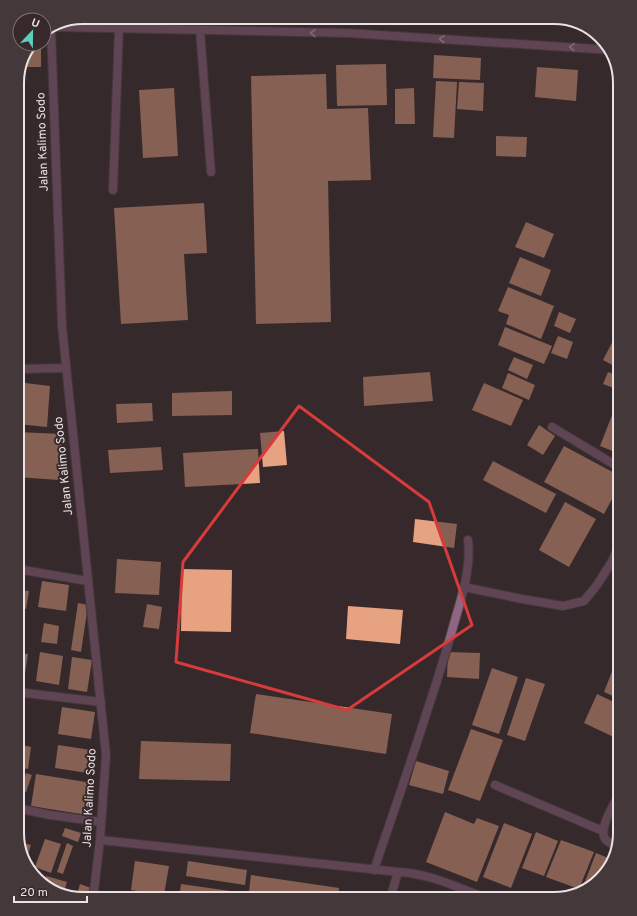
<svg xmlns="http://www.w3.org/2000/svg" width="637" height="916" font-family="Overpass,sans-serif">
  <style>
    .building { fill: #e7a281 }
    .lines { fill: none; stroke-linecap: round; stroke-linejoin: round }
    .service-casing { stroke: #544748; stroke-width: 10 }
    .minor-casing { stroke: #544748; stroke-width: 10 }
    .tertiary-casing { stroke: #544748; stroke-width: 10 }
    .trunk-casing { stroke: #544748; stroke-width: 12 }
    .service { stroke: #906583; stroke-width: 8 }
    .minor { stroke: #906583; stroke-width: 8 }
    .tertiary { stroke: #906583; stroke-width: 8 }
    .trunk { stroke: #f3b2e0; stroke-width: 11 }
    .oneway { stroke: #d0bcc6 }
    .marked { fill: none; stroke: #d83b3b; stroke-width: 3; stroke-linejoin: round }
    .labels { text-anchor: middle; dominant-baseline: central; stroke-width: 4; stroke-linejoin: round; paint-order: stroke }
    .street-label { font-size: 12px; fill: #ebe2e2; stroke: #37292b }
    .rim { fill: none; stroke: #ebe2e2; stroke-width: 2 }
  </style>
  <rect width="100%" height="100%" fill="#37292b"/>
  <g class="building">
    <polygon points="34,44 41,44 41,67 23,67"/>
    <polygon points="434,55 481,58 480,80 433,78"/>
    <polygon points="386,64 387,105 337,106 336,65"/>
    <polygon points="537,67 578,70 576,101 535,97"/>
    <polygon points="326,74 327,109 368,108 371,180 328,181 331,322 256,324 251,76"/>
    <polygon points="436,81 457,82 454,138 433,137"/>
    <polygon points="459,82 484,83 483,111 457,109"/>
    <polygon points="174,88 178,156 143,158 139,90"/>
    <polygon points="414,88 415,124 395,124 395,89"/>
    <polygon points="496,136 527,137 526,157 496,156"/>
    <polygon points="204,203 207,253 184,254 188,320 121,324 114,208"/>
    <polygon points="526,222 554,234 544,258 515,247"/>
    <polygon points="520,257 551,270 541,296 509,283"/>
    <polygon points="508,287 554,306 541,339 506,324 509,315 498,311"/>
    <polygon points="559,312 576,319 570,333 554,326"/>
    <polygon points="505,327 552,346 544,364 498,345"/>
    <polygon points="617,333 620,335 620,369 603,360"/>
    <polygon points="558,336 573,342 567,359 551,353"/>
    <polygon points="514,357 533,365 527,379 508,370"/>
    <polygon points="430,372 433,401 364,406 363,377"/>
    <polygon points="608,372 620,377 619,390 603,384"/>
    <polygon points="508,373 535,385 529,400 502,388"/>
    <polygon points="17,382 50,386 47,427 17,424"/>
    <polygon points="484,383 523,400 511,426 472,410"/>
    <polygon points="232,391 232,415 172,416 172,393"/>
    <polygon points="152,403 153,421 117,423 116,404"/>
    <polygon points="616,405 620,406 620,454 600,446"/>
    <polygon points="539,425 555,436 543,455 527,445"/>
    <polygon points="284,431 287,465 263,467 260,433"/>
    <polygon points="17,432 62,434 59,480 17,477"/>
    <polygon points="564,446 620,476 620,484 604,514 544,482"/>
    <polygon points="161,447 163,470 110,473 108,450"/>
    <polygon points="258,449 260,483 185,487 183,453"/>
    <polygon points="493,461 556,494 546,513 483,480"/>
    <polygon points="565,502 596,519 569,567 539,550"/>
    <polygon points="415,519 457,524 454,548 413,542"/>
    <polygon points="117,559 161,562 159,595 115,593"/>
    <polygon points="182,569 232,570 231,632 181,631"/>
    <polygon points="42,581 69,585 66,611 38,607"/>
    <polygon points="17,590 29,591 26,609 17,607"/>
    <polygon points="78,603 88,605 81,652 71,650"/>
    <polygon points="147,604 162,607 159,629 143,627"/>
    <polygon points="348,606 403,610 400,644 346,639"/>
    <polygon points="17,620 21,621 18,639 17,639"/>
    <polygon points="44,623 59,626 57,644 41,642"/>
    <polygon points="40,652 63,656 59,685 36,681"/>
    <polygon points="448,652 480,653 479,679 447,677"/>
    <polygon points="17,653 28,654 23,686 17,685"/>
    <polygon points="72,657 92,660 87,692 68,689"/>
    <polygon points="492,668 518,677 499,734 472,725"/>
    <polygon points="613,669 620,671 620,699 604,692"/>
    <polygon points="526,678 545,684 525,741 507,735"/>
    <polygon points="256,694 392,714 386,754 250,733"/>
    <polygon points="597,694 620,705 620,740 584,723"/>
    <polygon points="62,707 95,712 91,739 58,734"/>
    <polygon points="471,729 503,740 480,801 448,790"/>
    <polygon points="141,741 231,744 230,781 139,779"/>
    <polygon points="17,744 31,747 28,769 17,767"/>
    <polygon points="58,745 91,750 88,773 55,768"/>
    <polygon points="416,761 449,771 443,794 409,785"/>
    <polygon points="26,773 32,775 26,792 21,790"/>
    <polygon points="36,774 92,783 87,815 31,806"/>
    <polygon points="445,812 474,824 477,818 499,826 477,882 426,862"/>
    <polygon points="504,823 532,834 511,888 483,877"/>
    <polygon points="65,828 81,833 78,842 62,836"/>
    <polygon points="536,832 558,841 544,876 522,868"/>
    <polygon points="45,839 61,844 51,873 35,867"/>
    <polygon points="561,840 594,852 579,889 546,877"/>
    <polygon points="19,842 31,845 25,863"/>
    <polygon points="67,843 73,846 63,874 57,872"/>
    <polygon points="596,853 613,860 611,866 587,890 581,892"/>
    <polygon points="135,861 169,866 164,895 131,890"/>
    <polygon points="188,861 247,870 245,885 186,876"/>
    <polygon points="251,875 339,888 338,899 248,899"/>
    <polygon points="46,876 67,882 63,894 50,890 44,884"/>
    <polygon points="80,884 91,888 87,899 76,898"/>
    <polygon points="181,884 237,892 236,899 179,899"/>
  </g>
  <g class="lines">
    <g class="service-casing">
      <g id="service">
        <polyline points="200,30 211,172"/>
        <polyline points="113,190 119,28"/>
        <polyline points="17,369 66,368"/>
      </g>
    </g>
    <g class="minor-casing">
      <g id="minor">
        <polyline points="51,29 62,326 106,755 100,840 93,899"/>
        <polyline points="552,427 620,468"/>
        <polyline points="17,569 88,581"/>
        <polyline points="464,587 522,599 563,606 584,601 597,585 611,563 620,544"/>
        <polyline points="17,692 101,702"/>
        <polyline points="495,785 603,831"/>
        <polyline points="17,808 50,815 101,822"/>
        <path d="M100,840L398,872C429,873 459,888 488,899"/>
        <path d="M616,846C612,844 606,842 604,837C600,825 615,803 620,792"/>
        <path d="M374,870C400,793 427,716 450,638C458,607 472,573 468,540"/>
        <polyline points="390,899 398,872"/>
      </g>
    </g>
    <g class="tertiary-casing">
      <polyline id="tertiary" points="57,27 348,33 611,50"/>
    </g>
    <g class="trunk-casing">
      <polyline id="trunk" points="540,17 564,19"/>
    </g>
    <use href="#service" class="service"/>
    <use href="#minor" class="minor"/>
    <use href="#tertiary" class="tertiary"/>
    <use href="#trunk" class="trunk"/>
  </g>
  <defs><path id="oneway-chevron" d="M-2-3.5L2.5 0L-2 3.5" fill="none" stroke-width="1.6" stroke-linecap="round" stroke-linejoin="round"/></defs>
  <g class="oneway">
    <use href="#oneway-chevron" transform="translate(313 33) rotate(-179)"/>
    <use href="#oneway-chevron" transform="translate(442 39) rotate(-176)"/>
    <use href="#oneway-chevron" transform="translate(572 47) rotate(-176)"/>
  </g>
  <path d="M0 0H637V916H0ZM299,406L429,502L472,625L347,710L176,662L183,562Z" fill="#37292b" fill-opacity=".55" fill-rule="evenodd"/>
  <path class="marked" d="M299,406L429,502L472,625L347,710L176,662L183,562Z"/>
  <g class="labels">
    <g class="street-label">
      <text transform="translate(43 142) rotate(-92)">Jalan Kalimo Sodo</text>
      <text transform="translate(64 466) rotate(-96)">Jalan Kalimo Sodo</text>
      <text transform="translate(90 798) rotate(-87)">Jalan Kalimo Sodo</text>
    </g>
  </g>
  <path d="M0 0H637V916H0ZM83 24H554A59 59 0 0 1 613 83V833A59 59 0 0 1 554 892H83A59 59 0 0 1 24 833V83A59 59 0 0 1 83 24Z" fill="#45383a" fill-rule="evenodd"/>
  <path class="rim" d="M83 24H554A59 59 0 0 1 613 83V833A59 59 0 0 1 554 892H83A59 59 0 0 1 24 833V83A59 59 0 0 1 83 24Z"/>
  <g transform="translate(32 32) rotate(22)"><circle r="19" fill="#37292b" stroke="#7f7374"/>
  <path d="M0-3L7 15L0 10L-7 15Z" fill="#5bcebc"/>
  <text y="-6" font-size="11" font-weight="bold" text-anchor="middle" fill="#ebe2e2">U</text>
  </g>
  <path d="M14 896v6h73v-6" fill="none" stroke="#ebe2e2" stroke-width="2"/>
  <text x="20" y="896" font-size="12" fill="#ebe2e2" stroke="#37292b" stroke-width="3" paint-order="stroke">20 m</text>
</svg>
